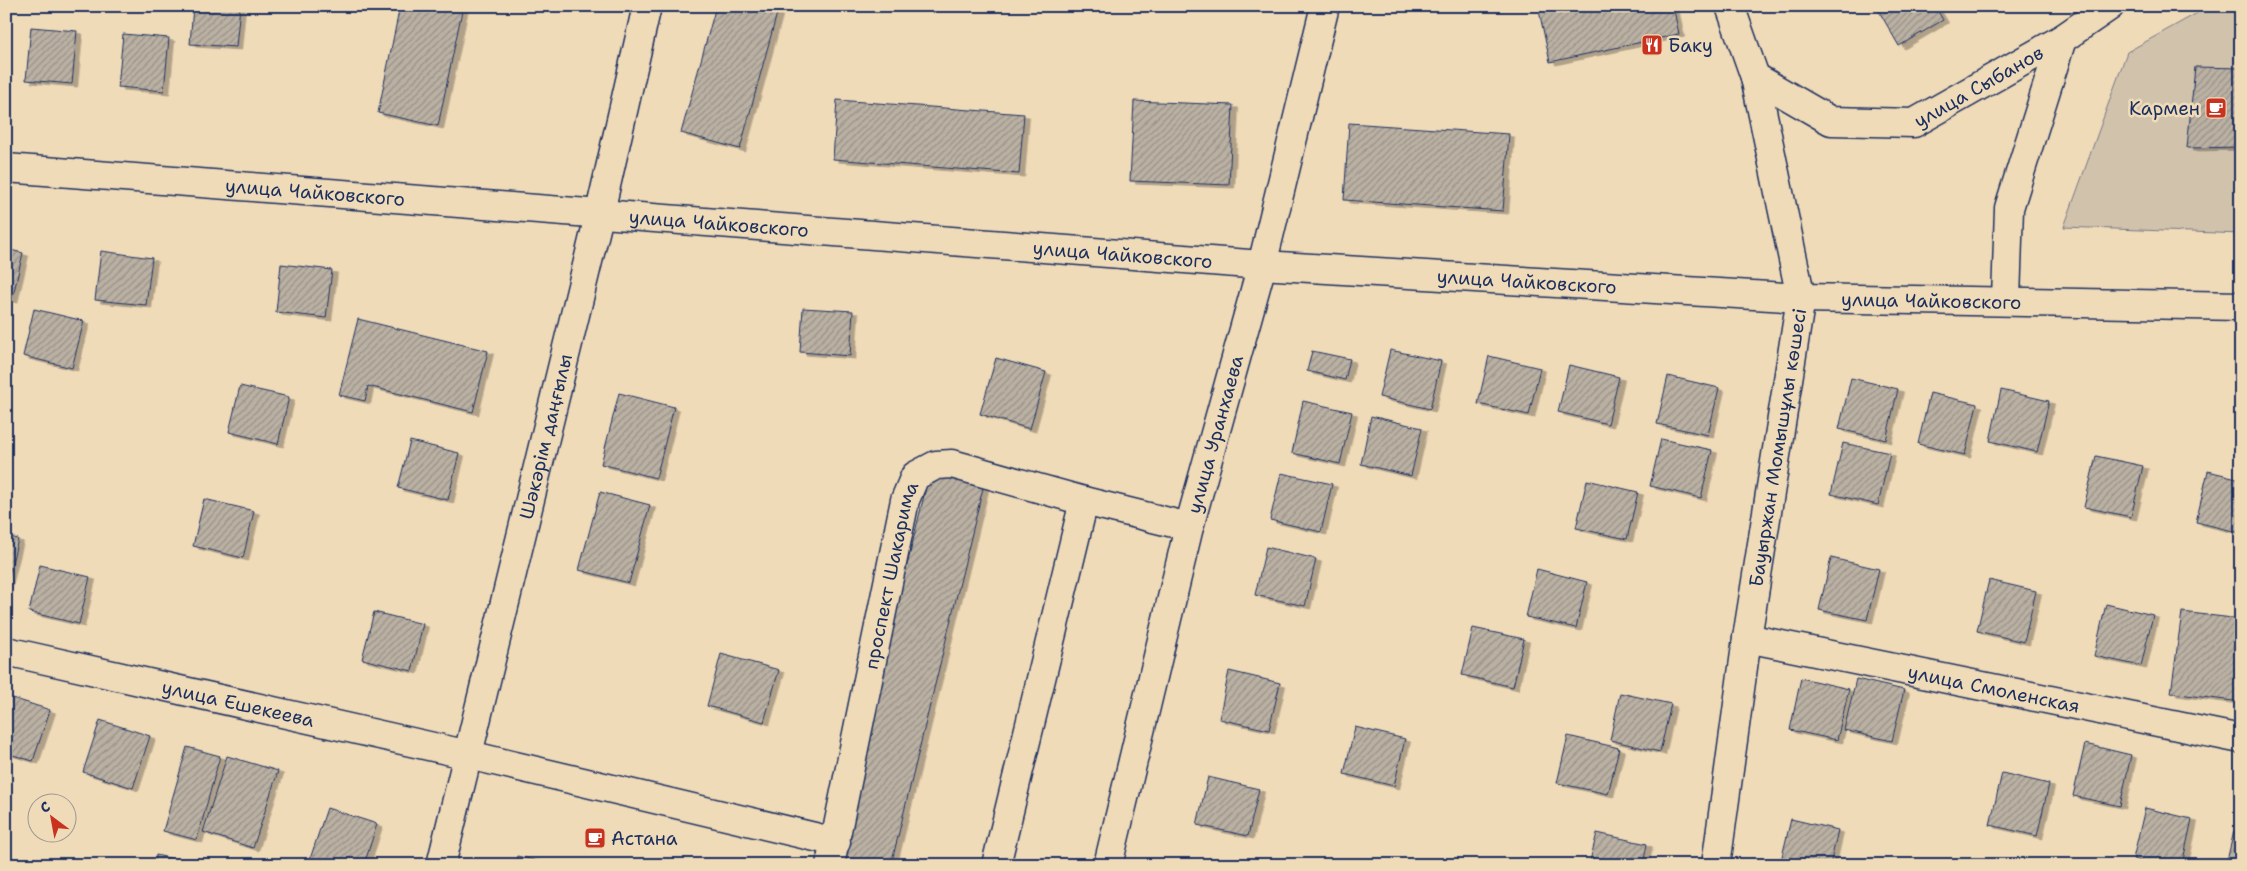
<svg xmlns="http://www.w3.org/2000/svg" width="2247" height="871" font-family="'Shantell Sans',sans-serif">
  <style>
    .green { fill: #d1c2ac; stroke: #767885 }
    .building { fill: url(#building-hatch); stroke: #1b2f5e; filter: url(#shadow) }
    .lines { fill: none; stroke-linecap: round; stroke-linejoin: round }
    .minor-casing { stroke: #1b2f5e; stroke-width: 31 }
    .major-casing { stroke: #1b2f5e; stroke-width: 31 }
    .minor { stroke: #f0dbb9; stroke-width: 28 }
    .major { stroke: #f0dbb9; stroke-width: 28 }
    .labels { text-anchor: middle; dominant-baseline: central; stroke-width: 5; stroke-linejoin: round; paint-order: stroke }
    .poi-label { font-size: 19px; fill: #1b2f5e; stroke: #f0dbb9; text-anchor: start }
    .street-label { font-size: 19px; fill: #1b2f5e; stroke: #f0dbb9 }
  </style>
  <defs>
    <pattern id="building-hatch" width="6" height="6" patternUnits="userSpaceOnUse" patternTransform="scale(1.25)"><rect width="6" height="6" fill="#bbb1a3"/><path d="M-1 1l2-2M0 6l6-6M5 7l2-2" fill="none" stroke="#979088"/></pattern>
    <filter id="shadow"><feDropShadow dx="5.5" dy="3" stdDeviation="0" flood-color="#0004"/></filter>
  </defs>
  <rect width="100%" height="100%" fill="#f0dbb9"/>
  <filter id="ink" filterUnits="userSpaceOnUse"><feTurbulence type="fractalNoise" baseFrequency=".02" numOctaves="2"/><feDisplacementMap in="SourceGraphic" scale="10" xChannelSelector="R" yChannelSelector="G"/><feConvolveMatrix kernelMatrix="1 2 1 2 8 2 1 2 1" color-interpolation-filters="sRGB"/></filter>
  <g filter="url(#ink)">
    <polygon class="green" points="2210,6 2241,6 2241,234 2064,227 2127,52"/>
    <g class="building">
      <polygon points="193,6 240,6 236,47 190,44"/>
      <polygon points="400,6 463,6 438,126 378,113"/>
      <polygon points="716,6 779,6 740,149 681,133"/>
      <polygon points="1538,6 1673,6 1679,34 1550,62"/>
      <polygon points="1876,6 1935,6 1943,20 1899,46"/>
      <polygon points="31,27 77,31 72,84 26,80"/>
      <polygon points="123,34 169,38 164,91 118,87"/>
      <polygon points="2195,67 2241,68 2241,147 2187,148"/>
      <polygon points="837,100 1024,114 1019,174 833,159"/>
      <polygon points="1134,101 1233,105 1229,185 1130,181"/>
      <polygon points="1349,123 1509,134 1503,211 1344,200"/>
      <polygon points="6,249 23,253 12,300 6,298"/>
      <polygon points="101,251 152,258 146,305 95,300"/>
      <polygon points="281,264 332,270 326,318 276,312"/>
      <polygon points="803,308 853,311 850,356 800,352"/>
      <polygon points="34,309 84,321 72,368 23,356"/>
      <polygon points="358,319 488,351 473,412 368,386 365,401 339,395"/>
      <polygon points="1390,350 1441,361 1430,409 1379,397"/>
      <polygon points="1312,351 1350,359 1345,380 1307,371"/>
      <polygon points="1489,356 1540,368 1529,415 1478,404"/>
      <polygon points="996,358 1046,372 1030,429 980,414"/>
      <polygon points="1569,365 1619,377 1608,424 1558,412"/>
      <polygon points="1668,376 1719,388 1708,435 1657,424"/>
      <polygon points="1851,378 1898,389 1886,440 1839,429"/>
      <polygon points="240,386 289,397 278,444 229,432"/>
      <polygon points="2001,390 2049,401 2037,452 1990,441"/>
      <polygon points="619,393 674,407 656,478 601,464"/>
      <polygon points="1930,393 1977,404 1965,455 1918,444"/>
      <polygon points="1303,401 1352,412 1340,464 1292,453"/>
      <polygon points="1371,416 1422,428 1411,476 1361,464"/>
      <polygon points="1661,439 1712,450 1701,498 1650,486"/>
      <polygon points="410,441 459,453 448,500 398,488"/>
      <polygon points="1843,443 1890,453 1878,505 1831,494"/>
      <polygon points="2096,456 2143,466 2131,517 2084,507"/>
      <polygon points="930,471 984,484 891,865 834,865"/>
      <polygon points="2208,471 2241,479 2241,533 2196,522"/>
      <polygon points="1281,473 1332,484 1321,532 1270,520"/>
      <polygon points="1587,480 1638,492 1627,539 1576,528"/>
      <polygon points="600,492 650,505 629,583 579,570"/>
      <polygon points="204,499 254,511 243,558 193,546"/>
      <polygon points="6,536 18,539 6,587"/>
      <polygon points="1266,547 1316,559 1305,606 1255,595"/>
      <polygon points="1831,558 1879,569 1867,620 1819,610"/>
      <polygon points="40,565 90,577 79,624 29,612"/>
      <polygon points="1537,569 1587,582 1576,628 1526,617"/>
      <polygon points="1989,580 2036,591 2024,642 1977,631"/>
      <polygon points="2106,604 2153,615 2141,666 2094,656"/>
      <polygon points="374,612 423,624 412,671 362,659"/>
      <polygon points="2182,612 2241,619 2241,702 2171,693"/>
      <polygon points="1473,628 1524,639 1513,687 1462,675"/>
      <polygon points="721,654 779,670 764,722 707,706"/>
      <polygon points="1229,671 1280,683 1269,730 1219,719"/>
      <polygon points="1801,678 1849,689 1837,740 1790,730"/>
      <polygon points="1856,679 1904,690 1892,741 1844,730"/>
      <polygon points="1620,693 1671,704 1660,752 1610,740"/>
      <polygon points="6,696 50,710 33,761 6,753"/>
      <polygon points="100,720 150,736 133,788 83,772"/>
      <polygon points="1355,727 1405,739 1394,786 1344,774"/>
      <polygon points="1568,736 1619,748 1608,794 1557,783"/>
      <polygon points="2085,744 2131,755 2120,806 2073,796"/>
      <polygon points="187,747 220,756 197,840 163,831"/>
      <polygon points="227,756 278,771 253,848 203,832"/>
      <polygon points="2002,773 2049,784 2037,836 1990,825"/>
      <polygon points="1208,777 1259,789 1248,836 1197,825"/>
      <polygon points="327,808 377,824 364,865 308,865"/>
      <polygon points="2145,808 2192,819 2182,865 2156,865 2133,859"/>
      <polygon points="1791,819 1838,830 1830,865 1780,865"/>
      <polygon points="2234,831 2241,833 2241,865 2226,865"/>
      <polygon points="1597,833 1647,844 1643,865 1589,865"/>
      <polygon points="156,855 199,865 154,865"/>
      <polygon points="517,856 554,865 515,865"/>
    </g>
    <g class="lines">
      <g class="minor-casing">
        <g id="minor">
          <path id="s1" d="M1755,77L1831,121L1914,123L2062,39L2110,6"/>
          <path id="s2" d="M6,168L1262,265L1801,298L2241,306"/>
          <polyline points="2006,300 2009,208 2062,39"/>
          <path id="s3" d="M1747,638L2241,739"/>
          <path id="s4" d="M6,651L469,755L836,842"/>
          <path id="s5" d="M830,865L905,500L915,476L936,465L952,464L1084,501L1189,527"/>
          <polyline points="996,865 1084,501"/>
          <path id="s6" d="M1108,865L1189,527L1262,265L1325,6"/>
          <path id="s7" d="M1716,865L1747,638L1801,298L1755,77L1730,6"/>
        </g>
      </g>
      <g class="major-casing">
        <g id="major">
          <path id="s8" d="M441,865L600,212L647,6"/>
        </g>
      </g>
      <use href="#minor" class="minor"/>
      <use href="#major" class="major"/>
    </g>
  </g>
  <defs>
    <g id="restaurant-square" transform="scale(1.125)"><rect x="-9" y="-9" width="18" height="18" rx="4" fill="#c8321e" stroke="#f0dbb9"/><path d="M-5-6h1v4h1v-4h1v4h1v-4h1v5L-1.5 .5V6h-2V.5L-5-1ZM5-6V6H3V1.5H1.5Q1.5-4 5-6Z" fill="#fff"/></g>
    <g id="cafe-square" transform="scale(1.125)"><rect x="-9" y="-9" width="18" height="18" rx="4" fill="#c8321e" stroke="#f0dbb9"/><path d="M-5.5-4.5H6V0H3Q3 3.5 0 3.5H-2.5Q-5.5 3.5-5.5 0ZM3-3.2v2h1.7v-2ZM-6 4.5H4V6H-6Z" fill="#fff"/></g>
  </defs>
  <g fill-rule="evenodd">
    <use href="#restaurant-square" x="1652" y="45"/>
    <use href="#cafe-square" x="2216" y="108"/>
    <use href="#cafe-square" x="595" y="838"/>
  </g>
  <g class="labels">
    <g class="poi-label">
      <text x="1668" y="45">Баку</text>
      <text x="2200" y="108" text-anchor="end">Кармен</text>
      <text x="611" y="838">Астана</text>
    </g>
    <g class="street-label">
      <text stroke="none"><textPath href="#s1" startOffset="245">улица Сыбанов</textPath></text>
      <text stroke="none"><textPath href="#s2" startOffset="310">улица Чайковского</textPath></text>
      <text stroke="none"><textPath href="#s2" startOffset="715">улица Чайковского</textPath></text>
      <text stroke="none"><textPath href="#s2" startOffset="1120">улица Чайковского</textPath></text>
      <text stroke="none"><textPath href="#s2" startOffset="1525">улица Чайковского</textPath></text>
      <text stroke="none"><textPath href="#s2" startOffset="1930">улица Чайковского</textPath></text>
      <text stroke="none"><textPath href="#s6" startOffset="444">улица Уранхаева</textPath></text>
      <text stroke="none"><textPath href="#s8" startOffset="441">Шәкәрім даңғылы</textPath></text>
      <text stroke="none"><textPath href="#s7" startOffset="422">Бауыржан Момышұлы көшесі</textPath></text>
      <text stroke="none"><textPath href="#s5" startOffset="296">проспект Шакарима</textPath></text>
      <text stroke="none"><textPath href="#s3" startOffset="252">улица Смоленская</textPath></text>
      <text stroke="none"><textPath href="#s4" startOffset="238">улица Ешекеева</textPath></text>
    </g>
  </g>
  <rect width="2247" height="871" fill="none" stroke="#f0dbb9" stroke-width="25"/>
  <rect x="12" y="12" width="2222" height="846" fill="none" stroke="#1b2f5e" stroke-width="2" filter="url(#ink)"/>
  <g transform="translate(52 818) rotate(328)"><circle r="24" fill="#f0dbb9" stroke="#9b9695"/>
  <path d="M0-4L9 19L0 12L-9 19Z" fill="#c8321e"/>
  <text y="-8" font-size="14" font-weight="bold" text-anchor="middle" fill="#1b2f5e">С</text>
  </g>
</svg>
